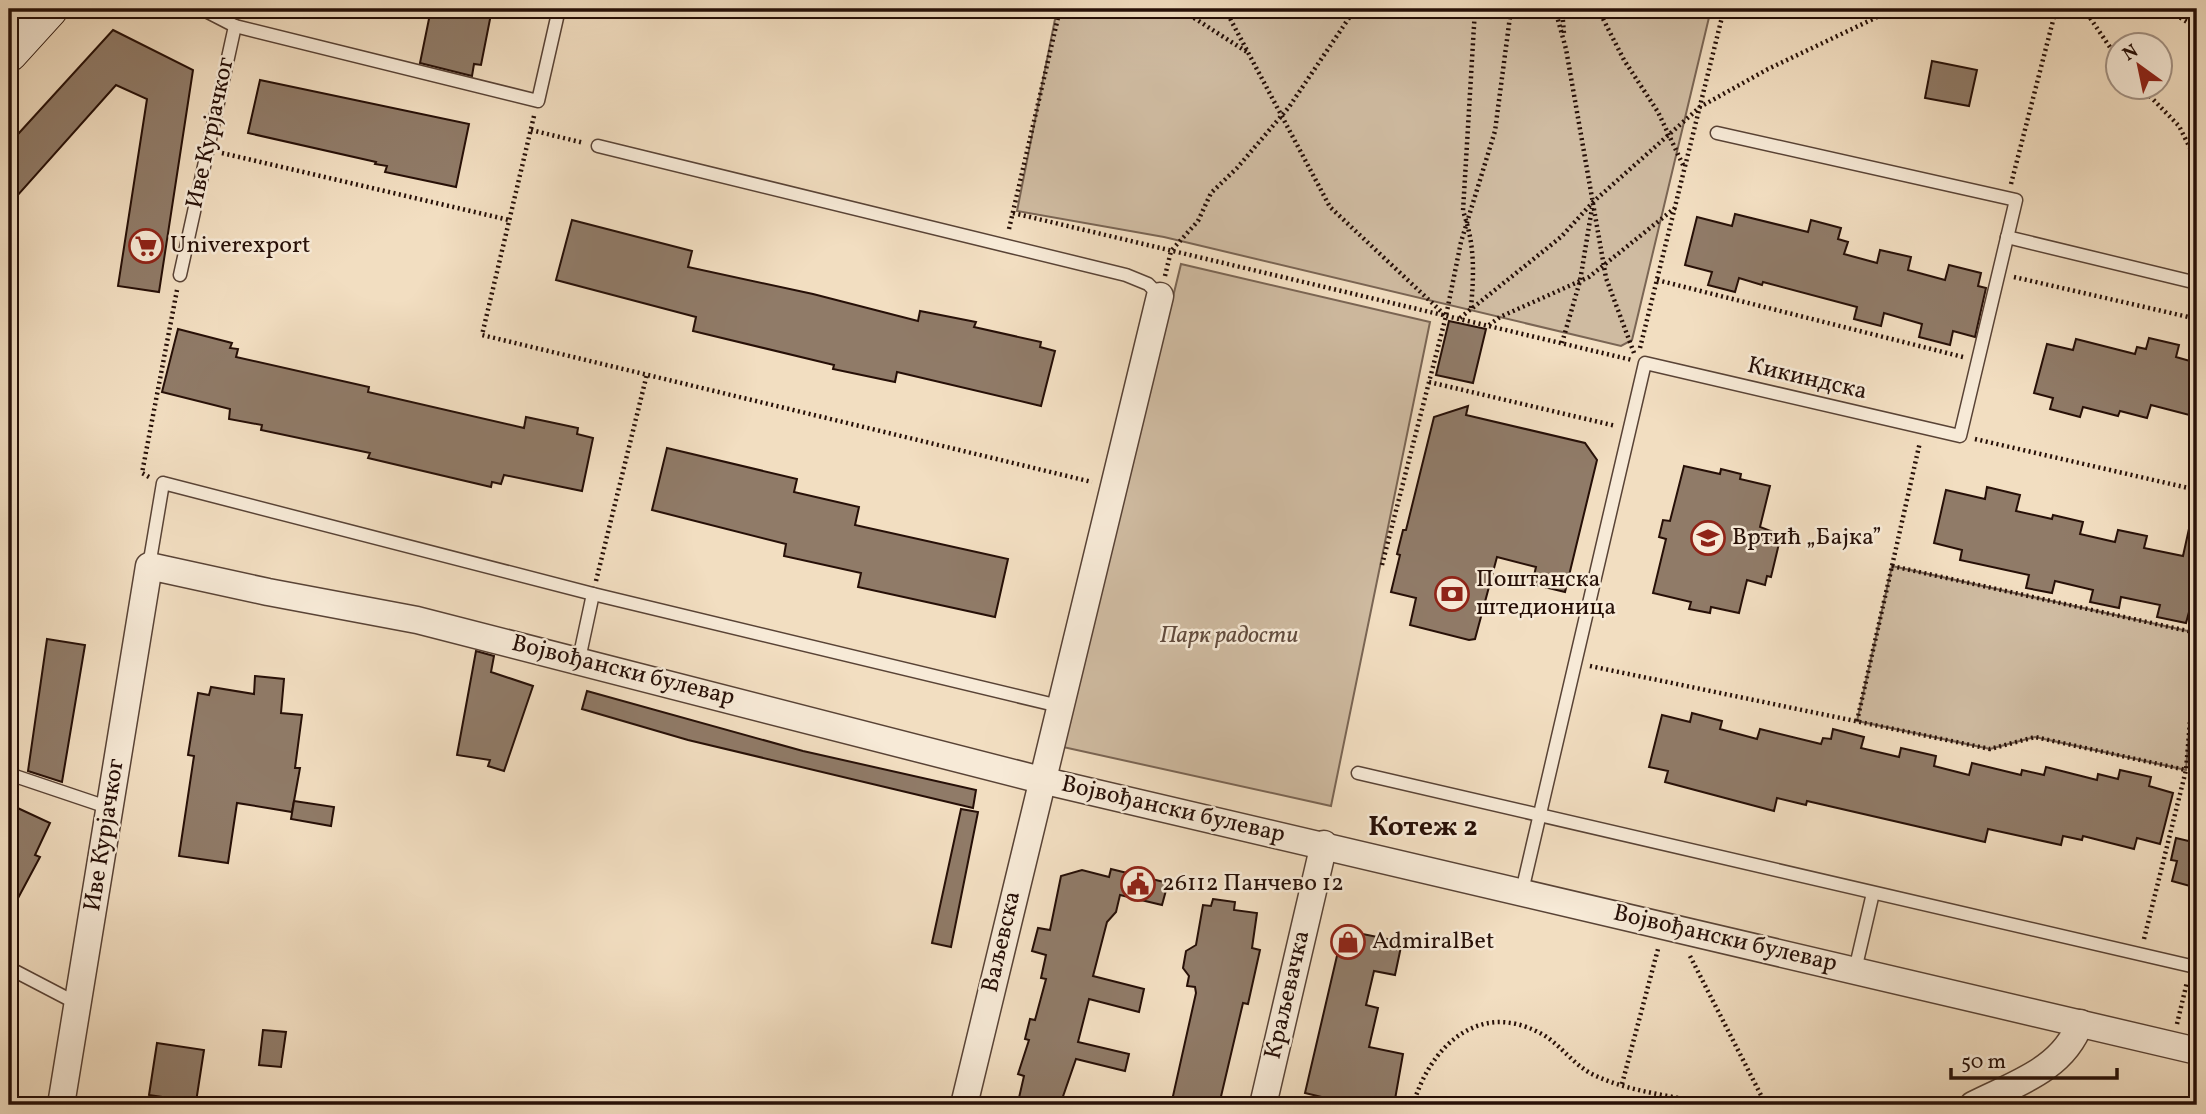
<svg xmlns="http://www.w3.org/2000/svg" width="2206" height="1114" font-family="Vollkorn,serif">
  <style>
    .green { fill: #cfbba1; stroke: #7a6554; stroke-width: 2 }
    .building { fill: #907b68; stroke: #260f07; stroke-width: 2 }
    .lines { fill: none; stroke-linecap: round; stroke-linejoin: round }
    .service-casing { stroke: #594336; stroke-width: 15 }
    .minor-casing { stroke: #594336; stroke-width: 29 }
    .secondary-casing { stroke: #260f07; stroke-width: 39 }
    .path { stroke: #260f07; stroke-width: 4.5; stroke-dasharray: 2 3.5; stroke-linecap: butt }
    .service { stroke: #f7ead7; stroke-width: 12 }
    .minor { stroke: #f7ead7; stroke-width: 26 }
    .secondary { stroke: #f7ead7; stroke-width: 37 }
    .labels { text-anchor: middle; dominant-baseline: central; stroke-width: 5; stroke-linejoin: round; paint-order: stroke }
    .street-label { font-size: 24px; fill: #260f07; stroke: #f7ead7 }
    .poi-label { font-size: 24px; fill: #260f07; stroke: #f7ead7; text-anchor: start }
    .park-label { font-size: 24px; font-style: italic; fill: #614b3d; stroke: #f7ead7 }
    .quarter-label { font-size: 28px; font-weight: bold; fill: #260f07; stroke: #f7ead7 }
  </style>
  <rect width="100%" height="100%" fill="#f2dec1"/>
  <filter id="stains"><feTurbulence type="fractalNoise" baseFrequency=".00286" numOctaves="4"/><feColorMatrix values="0 0 0 0 .2 0 0 0 0 .09 0 0 0 0 .02 0 0 0 .5 -.17"/></filter>
  <radialGradient id="worn" r=".72"><stop offset=".6" stop-color="#630" stop-opacity="0"/><stop offset="1" stop-color="#630" stop-opacity=".3"/></radialGradient>
  <g class="green">
    <polygon points="1057,9 1711,9 1632,340 1621,346 1164,237 1017,211"/>
    <polygon points="1181,264 1430,322 1331,806 1063,747"/>
    <polygon points="1892,566 2197,633 2186,770 2035,737 1990,749 1857,721"/>
  </g>
  <g class="building">
    <polygon points="431,9 492,9 481,65 474,64 472,76 420,63"/>
    <polygon points="113,30 193,70 159,292 118,286 147,99 116,85 9,205 9,144"/>
    <polygon points="1932,61 1977,70 1969,106 1925,98"/>
    <polygon points="260,80 469,124 456,187 385,172 387,166 375,164 376,162 248,133"/>
    <polygon points="1735,214 1808,232 1811,220 1841,228 1838,239 1848,242 1844,254 1877,263 1880,250 1911,257 1908,270 1945,280 1949,265 1981,273 1978,286 1986,288 1975,337 1953,331 1950,345 1919,337 1922,324 1884,313 1881,326 1854,319 1857,307 1763,282 1762,285 1739,278 1735,292 1708,285 1712,272 1685,265 1697,217 1732,226"/>
    <polygon points="572,220 692,251 688,267 813,294 918,321 920,311 976,322 974,327 1041,342 1040,347 1055,351 1041,406 897,372 895,382 833,369 834,365 693,331 696,317 556,280"/>
    <polygon points="1449,321 1486,329 1473,383 1436,375"/>
    <polygon points="178,329 232,343 230,348 238,349 236,357 369,387 368,392 524,428 526,417 578,428 577,434 593,438 582,491 504,475 501,484 492,482 491,487 368,458 370,453 261,430 262,425 229,419 230,409 162,392"/>
    <polygon points="2149,338 2179,345 2176,357 2197,363 2197,417 2151,405 2147,418 2120,411 2118,416 2083,407 2080,417 2050,409 2053,398 2034,393 2047,344 2073,350 2076,339 2135,354 2137,347 2146,349"/>
    <polygon points="1468,406 1466,415 1585,443 1597,460 1565,592 1532,584 1536,567 1497,557 1475,639 1469,640 1410,625 1416,598 1391,592 1400,555 1397,554 1403,530 1406,530 1434,417"/>
    <polygon points="667,448 797,479 794,492 859,507 855,525 1008,559 995,617 858,587 861,573 784,556 786,544 652,510"/>
    <polygon points="1684,466 1720,474 1721,469 1741,474 1740,479 1770,486 1760,527 1781,535 1771,577 1767,576 1765,585 1747,580 1739,613 1711,607 1710,613 1689,609 1691,602 1653,593 1666,539 1659,537 1663,520 1670,521"/>
    <polygon points="1987,487 2020,495 2016,511 2052,519 2053,515 2083,522 2080,534 2115,542 2118,530 2147,536 2144,548 2183,556 2190,524 2197,525 2197,614 2189,612 2186,623 2157,617 2160,605 2121,597 2119,608 2090,602 2093,590 2055,581 2052,593 2026,588 2029,575 1960,560 1962,550 1934,543 1946,490 1985,499"/>
    <polygon points="47,639 85,645 62,782 28,771"/>
    <polygon points="476,651 494,656 491,672 533,686 504,771 488,766 490,760 457,755"/>
    <polygon points="255,676 284,679 281,713 302,715 295,768 300,768 292,812 237,803 228,863 179,856 194,756 188,755 198,693 209,695 211,687 254,694"/>
    <polygon points="587,691 803,751 976,790 973,808 688,740 582,709"/>
    <polygon points="1692,713 1722,721 1720,729 1757,739 1760,729 1821,744 1823,738 1831,739 1833,729 1864,737 1861,748 1899,757 1901,748 1936,756 1934,766 1969,775 1972,763 2021,775 2022,770 2044,775 2046,767 2097,780 2098,774 2118,779 2120,770 2151,777 2149,786 2173,793 2160,844 2137,838 2134,849 2083,836 2082,840 2063,836 2061,845 1988,829 1985,842 1807,801 1806,805 1777,798 1774,811 1665,782 1668,771 1649,767 1662,715 1690,722"/>
    <polygon points="294,801 334,807 331,826 291,819"/>
    <polygon points="9,804 50,823 35,855 40,857 9,915"/>
    <polygon points="961,809 978,812 951,947 932,943"/>
    <polygon points="2176,838 2197,843 2197,888 2172,881 2177,861 2171,860"/>
    <polygon points="1111,869 1168,883 1162,905 1120,895 1116,912 1107,922 1093,976 1144,989 1139,1012 1089,999 1078,1042 1129,1054 1125,1071 1076,1059 1060,1105 1030,1105 1018,1102 1024,1076 1018,1074 1029,1040 1025,1039 1030,1019 1035,1020 1046,979 1041,978 1046,955 1032,951 1038,928 1050,930 1061,876 1082,870 1109,877"/>
    <polygon points="1213,899 1235,902 1234,910 1257,913 1252,948 1260,950 1248,1004 1243,1003 1219,1105 1171,1105 1196,993 1195,987 1187,986 1189,976 1183,968 1186,951 1196,945 1203,905 1211,906"/>
    <polygon points="1343,930 1402,942 1395,975 1374,971 1366,1005 1378,1008 1369,1047 1403,1054 1394,1105 1357,1098 1355,1105 1305,1093"/>
    <polygon points="263,1030 286,1032 281,1067 259,1065"/>
    <polygon points="157,1043 204,1050 196,1102 149,1095"/>
  </g>
  <g class="lines">
    <g class="service-casing">
      <g id="service">
        <polyline points="235,26 538,101 559,9"/>
        <polyline points="598,146 1126,275 1148,284 1160,296"/>
        <polyline points="2007,237 2197,283"/>
        <polyline points="180,275 235,26 202,9"/>
        <polyline points="149,566 163,483 593,594 1059,706"/>
        <polyline points="579,659 593,594"/>
        <polyline points="1358,773 2191,966"/>
        <polyline points="9,774 110,808"/>
        <polyline points="1522,891 1645,363 1960,436 2016,200 1717,133"/>
        <polyline points="9,968 78,1004"/>
        <polyline points="1855,970 1873,893"/>
      </g>
    </g>
    <g class="minor-casing">
      <g id="minor">
        <polyline points="61,1105 149,566 268,592 417,620 1041,780 2197,1051"/>
        <polyline points="964,1105 1160,296"/>
        <polyline points="1263,1105 1324,844"/>
        <path d="M1973,1105C2014,1084 2063,1070 2080,1023"/>
      </g>
    </g>
    <g class="secondary-casing">
      <polyline id="secondary" points="9,53 49,9"/>
    </g>
    <g class="path">
      <polyline points="1180,9 1247,52"/>
      <polyline points="1225,9 1330,207 1446,316 1461,242 1495,131 1511,9"/>
      <polyline points="1555,9 1566,49 1606,278 1634,353"/>
      <polyline points="1562,9 1564,34"/>
      <polyline points="1598,9 1624,60 1658,112 1684,167"/>
      <polyline points="2084,9 2118,59"/>
      <polyline points="2166,9 2197,28"/>
      <polyline points="2142,88 2179,126 2197,162"/>
      <polyline points="534,116 482,335 1092,482"/>
      <polyline points="531,130 584,143"/>
      <polyline points="222,153 509,220"/>
      <polyline points="2011,184 2056,9"/>
      <polyline points="1013,213 1632,360"/>
      <polyline points="1009,229 1060,9"/>
      <polyline points="1165,276 1171,251 1198,221 1211,193 1237,168 1289,107 1355,9"/>
      <polyline points="2014,277 2197,319"/>
      <polyline points="1657,280 1963,357"/>
      <path d="M1471,308C1474,272 1475,245 1463,211L1475,9"/>
      <polyline points="1460,318 1561,237 1593,202 1700,107 1768,69 1894,9"/>
      <polyline points="1489,325 1500,317 1589,277 1675,208"/>
      <polyline points="1562,343 1580,281 1592,208"/>
      <polyline points="1640,348 1724,9"/>
      <polyline points="1429,382 1616,426"/>
      <polyline points="1975,439 2197,490"/>
      <polyline points="149,477 142,473 177,290"/>
      <polyline points="1382,565 1446,316"/>
      <polyline points="1892,566 2197,633"/>
      <polyline points="596,581 647,374"/>
      <polyline points="1590,666 1990,749 2035,737 2186,770"/>
      <polyline points="1857,721 1920,442"/>
      <polyline points="2144,939 2186,770 2197,637"/>
      <polyline points="2194,953 2197,941"/>
      <polyline points="1690,956 1766,1105"/>
      <polyline points="2177,1024 2187,982"/>
      <polyline points="1622,1084 1658,949"/>
      <path d="M1413,1105C1430,1047 1478,1000 1540,1033C1558,1042 1571,1062 1590,1073C1626,1092 1675,1096 1715,1105"/>
    </g>
    <use href="#service" class="service"/>
    <use href="#minor" class="minor"/>
    <use href="#secondary" class="secondary"/>
  </g>
  <defs>
    <g id="supermarket-ring" transform="scale(1.75)"><circle r="9.5" fill="#f7ead7" stroke="#8f2418" stroke-width="1.5"/><path d="M-6-5.5h2.5l.6 2H6L4.5 2H-2.5L-4.4-4H-6ZM-1.5 3.2a1.3 1.3 0 1 0 .1 0ZM3 3.2a1.3 1.3 0 1 0 .1 0Z" fill="#8f2418"/></g>
    <g id="school-ring" transform="scale(1.75)"><circle r="9.5" fill="#f7ead7" stroke="#8f2418" stroke-width="1.5"/><path d="M0-5L7-2L0 1L-7-2ZM-4 1L0 2.5L4 1V4Q0 6-4 4Z" fill="#8f2418"/></g>
    <g id="bank-ring" transform="scale(1.75)"><circle r="9.5" fill="#f7ead7" stroke="#8f2418" stroke-width="1.5"/><path d="M-6-4H6V4H-6ZM0-2.3a2.3 2.3 0 1 0 0 4.6a2.3 2.3 0 1 0 0-4.6Z" fill="#8f2418"/></g>
    <g id="civic-ring" transform="scale(1.75)"><circle r="9.5" fill="#f7ead7" stroke="#8f2418" stroke-width="1.5"/><path d="M-.6-6.5H3V-4.5H.6V-3L4-1V1h2V6H-6V1h2V-1L-.6-3ZM-1.2 2.5V6h2.4V2.5Z" fill="#8f2418"/></g>
    <g id="shop-ring" transform="scale(1.75)"><circle r="9.5" fill="#f7ead7" stroke="#8f2418" stroke-width="1.5"/><path d="M-5-2.5h2.3a2.7 3.5 0 0 1 5.4 0H5L5.5 6h-11ZM-1.5-2.5h3a1.5 2.3 0 0 0-3 0Z" fill="#8f2418"/></g>
  </defs>
  <g fill-rule="evenodd">
    <use href="#supermarket-ring" x="146" y="246"/>
    <use href="#school-ring" x="1708" y="538"/>
    <use href="#bank-ring" x="1452" y="594"/>
    <use href="#civic-ring" x="1138" y="884"/>
    <use href="#shop-ring" x="1348" y="942"/>
  </g>
  <g class="labels">
    <g class="street-label">
      <text transform="translate(211 133) rotate(-78)">Иве Курјачког</text>
      <text transform="translate(1807 379) rotate(13)">Кикиндска</text>
      <text transform="translate(623 671) rotate(14)">Војвођански булевар</text>
      <text transform="translate(1173 810) rotate(13)">Војвођански булевар</text>
      <text transform="translate(105 835) rotate(-81)">Иве Курјачког</text>
      <text transform="translate(1725 939) rotate(13)">Војвођански булевар</text>
      <text transform="translate(1002 942) rotate(-77)">Ваљевска</text>
      <text transform="translate(1288 995) rotate(-77)">Краљевачка</text>
    </g>
    <g class="poi-label">
      <text x="170" y="246">Univerexport</text>
      <text x="1732" y="538">Вртић „Бајка”</text>
      <text x="1476" y="580">Поштанска<tspan x="1476" dy="28">штедионица</tspan></text>
      <text x="1162" y="884">26112 Панчево 12</text>
      <text x="1372" y="942">AdmiralBet</text>
    </g>
    <g class="park-label">
      <text x="1229" y="636">Парк радости</text>
    </g>
    <g class="quarter-label">
      <text x="1423" y="827">Котеж 2</text>
    </g>
  </g>
  <rect width="2206" height="1114" fill="none" stroke="#f2dec1" stroke-width="35"/>
  <rect x="10" y="10" width="2185" height="1093" fill="none" stroke="#260f07" stroke-width="3.5"/>
  <rect x="18" y="18" width="2171" height="1079" fill="none" stroke="#260f07" stroke-width="2"/>
  <g transform="translate(2139 66) rotate(327)"><circle r="33" fill="#f7ead7" stroke="#a39284" stroke-width="2"/>
  <path d="M0-5L12 26L0 18L-12 26Z" fill="#8f2418"/>
  <text y="-10" font-size="19" font-weight="bold" text-anchor="middle" fill="#260f07">N</text>
  </g>
  <path d="M1951 1068v10h166v-10" fill="none" stroke="#260f07" stroke-width="3.5"/>
  <text x="1961" y="1068" font-size="21" fill="#260f07" stroke="#f7ead7" stroke-width="5" paint-order="stroke">50 m</text>
  <rect width="100%" height="100%" filter="url(#stains)"/>
  <rect width="100%" height="100%" fill="url(#worn)"/>
</svg>
